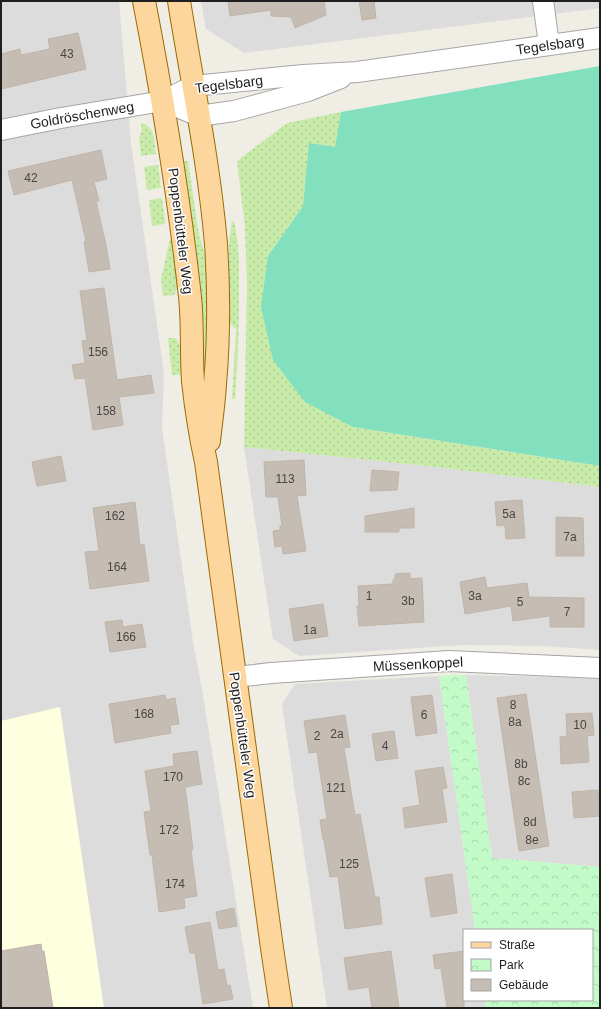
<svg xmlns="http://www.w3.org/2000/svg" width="601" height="1009" font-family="Helvetica,sans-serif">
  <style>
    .residential { fill: #dddcdc }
    .education { fill: #feffdf }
    .grass { fill: url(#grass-dots) }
    .park { fill: url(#park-crowns) }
    .pitch { fill: #82e0be }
    .building { fill: #c5bcb4; stroke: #c2b4a7 }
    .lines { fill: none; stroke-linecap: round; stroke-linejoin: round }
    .minor-casing { stroke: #a6a6a6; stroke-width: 22 }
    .major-casing { stroke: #9a6b00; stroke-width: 24 }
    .minor { stroke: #fff; stroke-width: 20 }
    .major { stroke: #fdd69d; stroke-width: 22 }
    .labels { text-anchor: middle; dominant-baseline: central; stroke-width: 3; stroke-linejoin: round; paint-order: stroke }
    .number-label { font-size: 12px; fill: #484644 }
    .street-label { font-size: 14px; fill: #1f1f1f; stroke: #fff }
  </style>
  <defs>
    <pattern id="grass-dots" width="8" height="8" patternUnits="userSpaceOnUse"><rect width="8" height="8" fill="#c8ebaa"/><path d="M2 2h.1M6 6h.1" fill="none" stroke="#abc992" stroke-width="1.8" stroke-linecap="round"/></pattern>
    <pattern id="park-crowns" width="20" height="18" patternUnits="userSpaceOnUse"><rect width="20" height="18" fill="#c2fac8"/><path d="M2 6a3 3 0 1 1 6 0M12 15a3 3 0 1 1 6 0" fill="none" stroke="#a6d6ab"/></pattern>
  </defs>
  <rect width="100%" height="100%" fill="#f0ede5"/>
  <g class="residential">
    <polygon points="1,1 119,1 131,143 164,373 162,428 193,642 202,689 253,1008 1,1008"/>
    <polygon points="201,1 600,1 600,8 244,53 206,29"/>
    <polygon points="244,447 436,467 600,487 600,650 543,646 462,645 299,656 273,639"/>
    <polygon points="466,675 557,677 600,679 600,867 492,858"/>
    <polygon points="439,676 475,930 464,930 464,1000 485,1000 486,1008 327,1008 282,704 295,684"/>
  </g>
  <polygon class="education" points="60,707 104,1008 1,1008 1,721"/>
  <g class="grass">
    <polygon points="341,112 335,147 309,144 303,206 268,256 353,427 600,466 600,487 436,467 244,447 247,284 245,227 237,161 287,123"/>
    <path d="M141,123C156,126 154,142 156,154L141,156L139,137L142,131Z"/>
    <polygon points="183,161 188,161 198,229 205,256 208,281 208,309 205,378 203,379 197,264"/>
    <polygon points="158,165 161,188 147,190 144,167"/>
    <polygon points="162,198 165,219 165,224 152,226 149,200"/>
    <path d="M232,221L234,222C240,245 239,271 239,295C239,330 238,364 235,399H232L236,329L229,323V243Z"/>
    <polygon points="170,239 173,240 178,287 174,295 163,296 161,279"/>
    <polygon points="168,338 176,338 184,354 184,374 172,375"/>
  </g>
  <polygon class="park" points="466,675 492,858 600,867 600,1008 486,1008 485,1000 592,1000 592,930 475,930 439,676"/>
  <polygon class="pitch" points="600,66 600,466 353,427 305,402 273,360 261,307 268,256 303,206 309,143 335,147 341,112"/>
  <g class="building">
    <polygon points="228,1 324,1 326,15 295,28 291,17 271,16 271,10 230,16"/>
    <polygon points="359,1 374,1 376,18 362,20"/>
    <polygon points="78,33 86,69 1,89 1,54 20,49 21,55 50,49 48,39"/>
    <polygon points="101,150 107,179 94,182 99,201 96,201 106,245 110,269 89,272 84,242 86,241 72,180 14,195 8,171"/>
    <polygon points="104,288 117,380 151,375 154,393 119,397 123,425 93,430 85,378 75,379 72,365 85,363 82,341 87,340 80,291"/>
    <polygon points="61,456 66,481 37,486 32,462"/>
    <polygon points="304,460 306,495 297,496 306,551 283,554 282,546 275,547 273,531 280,530 280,526 282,526 278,497 266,497 264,462"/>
    <polygon points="372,470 399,472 397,490 370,491"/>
    <polygon points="522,500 525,538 506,539 505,525 497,526 495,502"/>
    <polygon points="135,502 140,545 144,544 149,581 90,589 85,552 99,551 93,508"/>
    <polygon points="414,508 414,528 399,528 399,532 365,532 365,516"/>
    <polygon points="556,517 583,518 584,556 556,556"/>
    <polygon points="410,573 410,579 422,578 424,622 359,626 357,606 359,606 358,586 393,584 393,580 395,579 395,574"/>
    <polygon points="485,577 487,588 527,583 529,597 584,598 584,627 550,627 550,616 513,621 511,606 465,614 460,582"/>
    <polygon points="323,604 328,636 294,641 289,609"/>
    <polygon points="122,620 123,627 142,624 146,647 110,652 105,622"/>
    <polygon points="526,694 549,846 519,851 497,698"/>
    <polygon points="165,695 166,700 175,698 179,724 170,725 171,733 115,743 109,704"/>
    <polygon points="432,695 437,733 416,736 411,697"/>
    <polygon points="592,713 594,735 587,736 589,762 561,764 560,737 567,736 566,714"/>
    <polygon points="345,715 350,747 344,748 355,815 360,814 375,897 379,897 382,924 345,929 338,876 330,877 324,840 323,840 320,820 327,819 317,752 309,753 304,721"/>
    <polygon points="394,731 398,758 376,761 372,734"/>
    <polygon points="197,751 202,784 185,787 193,849 191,850 197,896 184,898 185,908 159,912 152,855 150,855 144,812 151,811 145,771 174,766 173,754"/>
    <polygon points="443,767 447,788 442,789 447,822 405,828 403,808 420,805 415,771"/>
    <polygon points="598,790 600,816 574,818 572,792"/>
    <polygon points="452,874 457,913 431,917 425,878"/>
    <polygon points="234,908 237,926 219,929 216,912"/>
    <polygon points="210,922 218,970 224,969 227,986 230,985 233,999 203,1004 195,953 190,953 185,927"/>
    <polygon points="41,944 42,951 44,951 53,1008 1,1008 1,951"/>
    <polygon points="391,951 399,1008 372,1008 369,987 349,990 344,958"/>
    <polygon points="464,951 464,1008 447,1008 441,968 435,969 433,955"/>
  </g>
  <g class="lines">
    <g class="minor-casing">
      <g id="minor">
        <polyline points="543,1 549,44"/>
        <polyline points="163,101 199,116 234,111 308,91 341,78"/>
        <polyline points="1,130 61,118 163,101 193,86 303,75 357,72 600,38"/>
        <polyline points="236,677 271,673 449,661 600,668"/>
      </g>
    </g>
    <g class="major-casing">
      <g id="major">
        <path d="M144,1C163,99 179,198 190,297C193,325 191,353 193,381C196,409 200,435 206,462L272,948L281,1008"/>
        <path d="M179,1C192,82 209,162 216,244C219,290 219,338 215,384C214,403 211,422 209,441"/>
      </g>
    </g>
    <use href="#minor" class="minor"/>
    <use href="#major" class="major"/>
  </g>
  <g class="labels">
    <g class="number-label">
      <text x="67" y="54">43</text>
      <text x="31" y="178">42</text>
      <text x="98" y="352">156</text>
      <text x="106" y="411">158</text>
      <text x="285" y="479">113</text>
      <text x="509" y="514">5a</text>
      <text x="115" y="516">162</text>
      <text x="570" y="537">7a</text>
      <text x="117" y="567">164</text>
      <text x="369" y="596">1</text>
      <text x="475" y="596">3a</text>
      <text x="408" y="601">3b</text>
      <text x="520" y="602">5</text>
      <text x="567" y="612">7</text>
      <text x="310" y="630">1a</text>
      <text x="126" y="637">166</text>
      <text x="513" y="705">8</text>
      <text x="144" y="714">168</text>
      <text x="424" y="715">6</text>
      <text x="515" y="722">8a</text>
      <text x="580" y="725">10</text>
      <text x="337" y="734">2a</text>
      <text x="317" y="736">2</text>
      <text x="385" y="746">4</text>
      <text x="521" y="764">8b</text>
      <text x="173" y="777">170</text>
      <text x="524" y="781">8c</text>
      <text x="336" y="788">121</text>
      <text x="530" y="822">8d</text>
      <text x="169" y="830">172</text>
      <text x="532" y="840">8e</text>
      <text x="349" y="864">125</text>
      <text x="175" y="884">174</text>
    </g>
    <g class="street-label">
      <text transform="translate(550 45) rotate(-8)">Tegelsbarg</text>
      <text transform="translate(229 84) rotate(-7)">Tegelsbarg</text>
      <text transform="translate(82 115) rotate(-10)">Goldröschenweg</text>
      <text transform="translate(181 231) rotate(83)">Poppenbütteler Weg</text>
      <text transform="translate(418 664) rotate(-3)">Müssenkoppel</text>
      <text transform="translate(243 735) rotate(82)">Poppenbütteler Weg</text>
    </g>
  </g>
  <rect width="601" height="1009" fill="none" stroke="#1f1f1f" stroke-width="4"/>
  <rect x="463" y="929" width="130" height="72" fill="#ffffff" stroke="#a5a5a5"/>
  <rect x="471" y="942" width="20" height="6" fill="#fdd69d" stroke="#a5a5a5"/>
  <text x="499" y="949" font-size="12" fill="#1f1f1f">Straße</text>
  <rect x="471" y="959" width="20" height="12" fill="url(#park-crowns)" stroke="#a5a5a5"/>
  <text x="499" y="969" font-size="12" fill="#1f1f1f">Park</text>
  <rect x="471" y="979" width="20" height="12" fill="#c5bcb4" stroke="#a5a5a5"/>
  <text x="499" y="989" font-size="12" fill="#1f1f1f">Gebäude</text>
</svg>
